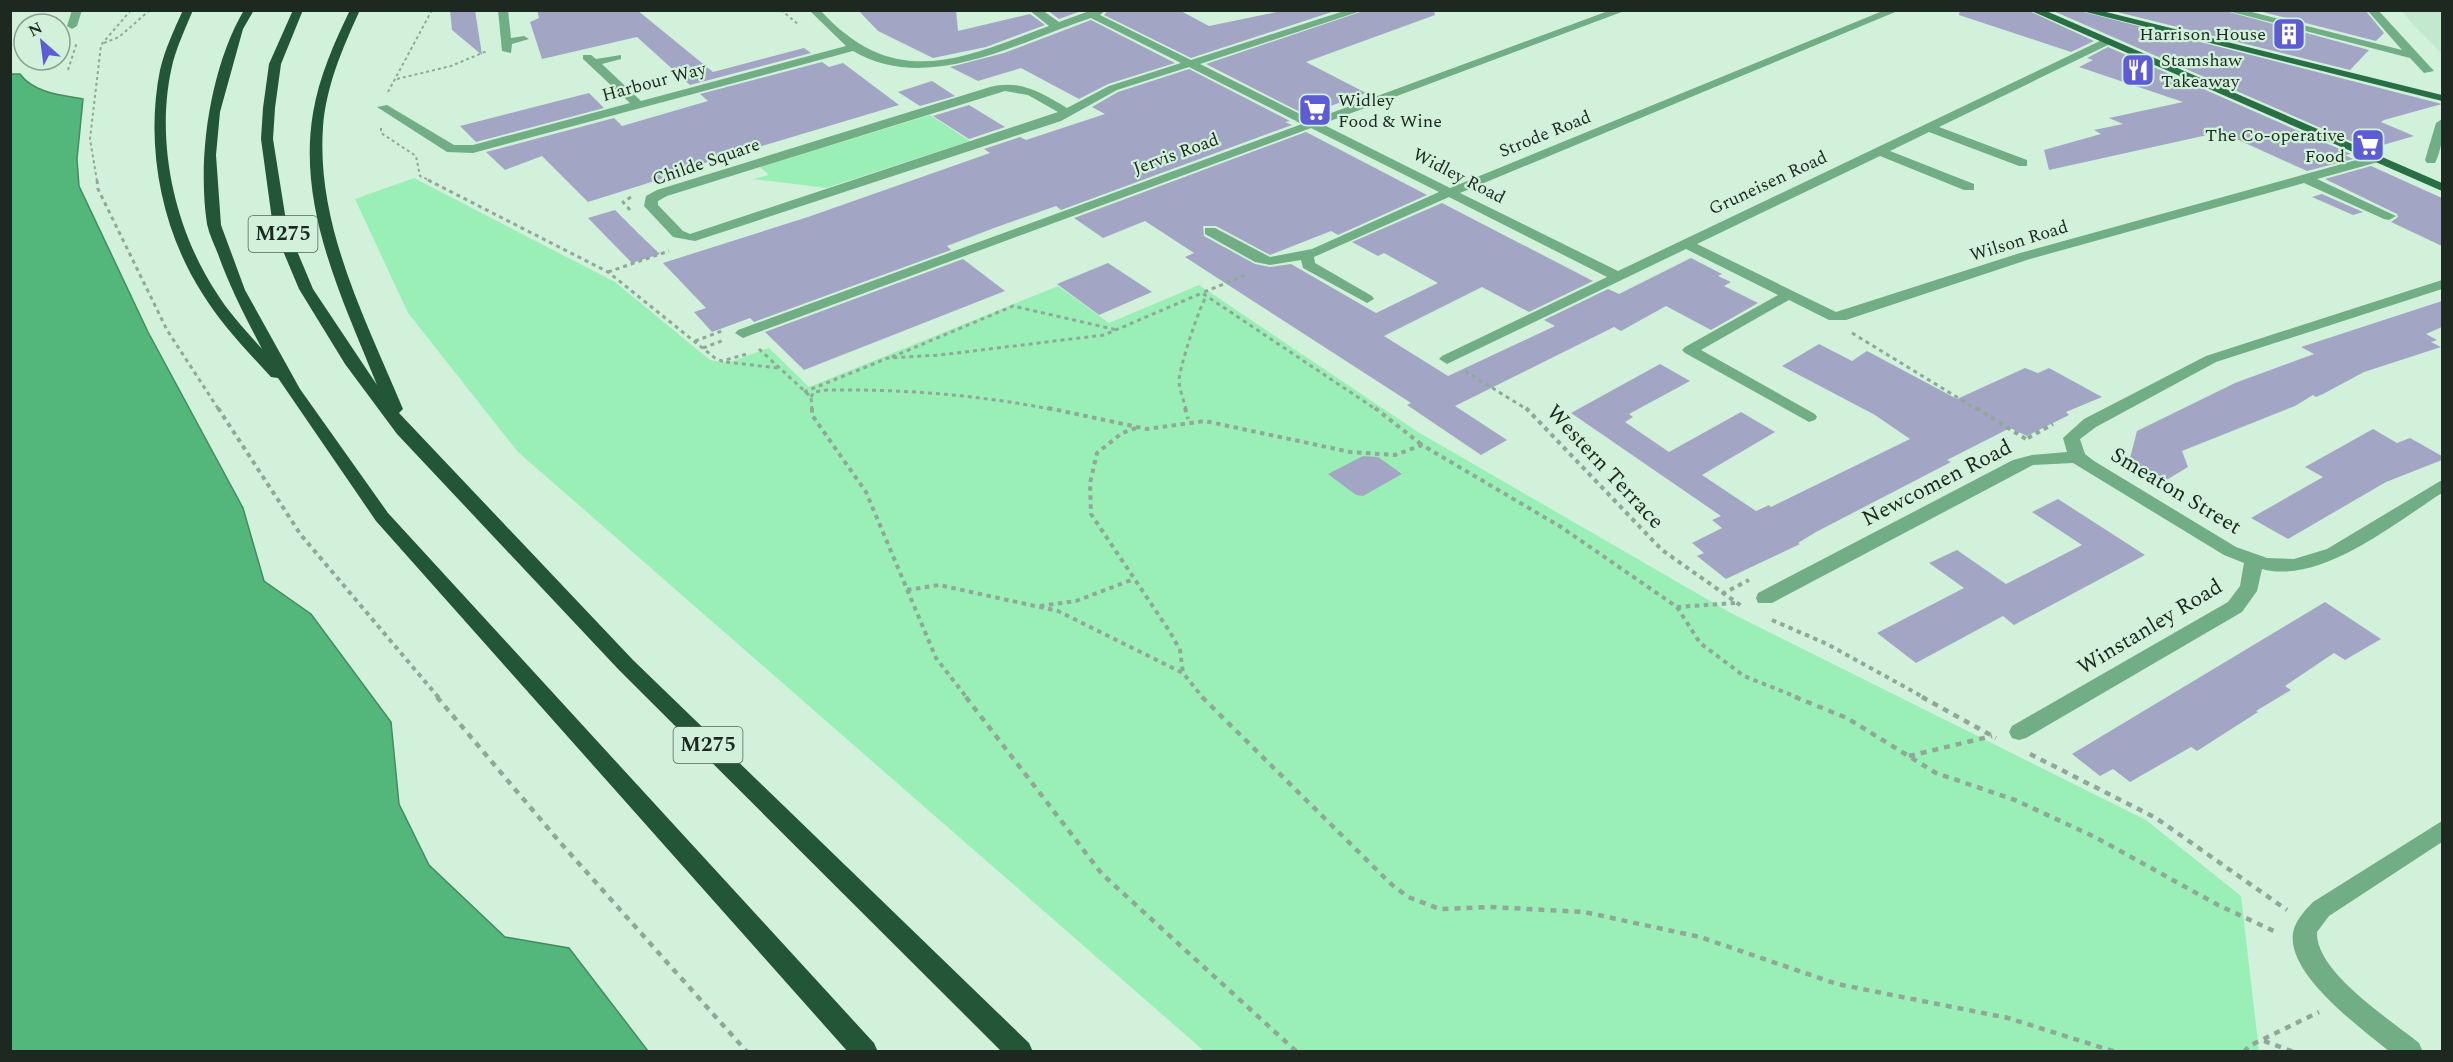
<svg xmlns="http://www.w3.org/2000/svg" width="2453" height="1062" font-family="Spectral,serif">
  <style>
    .built { fill: #c2e8ce }
    .green { fill: #9aefb7 }
    .water { fill: #53b77b; stroke: #438c60; stroke-width: 1.5 }
    .building { fill: #a2a6c4 }
    .lines { fill: none; stroke-linecap: round; stroke-linejoin: round }
    .path-far3 { stroke: #90a897; stroke-width: 2; stroke-dasharray: 3 3; stroke-linecap: butt }
    .path-far2 { stroke: #90a897; stroke-width: 3; stroke-dasharray: 4 4; stroke-linecap: butt }
    .path-far1 { stroke: #90a897; stroke-width: 4; stroke-dasharray: 4.5 4.5; stroke-linecap: butt }
    .path { stroke: #90a897; stroke-width: 4.5; stroke-dasharray: 6 6; stroke-linecap: butt }
    .minor { fill: #71ad85; fill-rule: evenodd }
    .major { fill: #296f46; fill-rule: evenodd }
    .highway { fill: #235637; fill-rule: evenodd }
    .labels { text-anchor: middle; dominant-baseline: central; stroke-width: 4.5; stroke-linejoin: round; paint-order: stroke }
    .far-poi-label { font-size: 18px; fill: #1d2820; stroke: #d2f1db; text-anchor: end }
    .far-street-label { font-size: 18px; fill: #1d2820; stroke: #d2f1db }
    .shield { fill: #d2f1db; stroke: #536458; stroke-width: 1.5 }
    .shield-label { font-size: 21px; font-weight: bold; fill: #1d2820 }
    .street-label { font-size: 22px; fill: #1d2820; stroke: #d2f1db }
  </style>
  <rect width="100%" height="100%" fill="#d2f1db"/>
  <polygon class="built" points="2402,11 2442,11 2442,54 2410,21"/>
  <g class="green">
    <polygon points="930,115 970,141 826,188 753,179 769,175 760,167"/>
    <polygon points="414,178 615,282 710,360 727,363 769,348 809,387 1058,286 1109,323 1199,285 1418,432 1731,613 2146,820 2241,896 2259,1051 1204,1051 518,452 408,313 355,199"/>
  </g>
  <path class="water" d="M10,74H20C34,93 61,95 83,99L77,159L79,186L148,332L243,508L264,581L311,614L391,722L399,804L429,865L505,937L569,948L648,1051H11Z"/>
  <g class="building">
    <polygon points="450,10 475,10 482,55 452,30"/>
    <polygon points="537,10 637,10 713,72 804,48 811,53 690,85 637,37 542,59 530,22 539,18"/>
    <polygon points="858,10 956,10 958,31 1030,14 1045,25 986,47 933,58 878,31"/>
    <polygon points="1047,10 1084,10 1059,19"/>
    <polygon points="1108,10 1179,10 1209,26 1286,10 1338,10 1191,58 1104,15"/>
    <polygon points="1366,10 1434,10 1435,15 1306,62 1366,93 1306,115 1206,64"/>
    <polygon points="1960,10 2027,10 2094,41 2071,52 1959,15"/>
    <polygon points="2051,10 2076,10 2442,104 2384,120 2381,122 2414,136 2369,149"/>
    <polygon points="2109,10 2222,10 2369,50 2350,70"/>
    <polygon points="2255,10 2365,10 2384,33 2376,41"/>
    <polygon points="1091,20 1175,63 1108,84 1079,99 1021,68 978,81 950,67 1004,53"/>
    <polygon points="2108,47 2351,154 2345,155 2353,159 2307,171 2221,132 2049,170 2044,150 2101,134 2094,130 2123,124 2109,118 2183,102 2079,67 2093,60 2087,58"/>
    <polygon points="822,62 829,67 843,63 899,105 678,171 680,173 588,202 542,156 505,170 486,152 614,118 622,126 708,101 700,94"/>
    <polygon points="1189,69 1290,121 1285,122 1292,125 1061,210 1056,206 994,228 947,246 951,250 754,322 750,318 712,332 694,312 706,308 663,263 808,217 990,153 984,149 1020,137 1026,140 1105,114 1092,107 1118,92"/>
    <polygon points="932,81 955,96 920,106 898,92"/>
    <polygon points="589,93 604,108 476,142 460,126"/>
    <polygon points="969,105 1005,127 969,139 933,116"/>
    <polygon points="1306,132 1427,195 1338,235 1331,231 1270,255 1216,226 1203,226 1204,236 1255,264 1270,267 1291,264 1376,313 1438,283 1384,253 1378,256 1352,242 1442,203 1593,281 1529,312 1482,287 1384,336 1448,376 1555,326 1544,320 1608,289 1619,294 1691,258 1722,274 1718,276 1731,282 1724,286 1758,303 1711,330 1666,306 1621,331 1614,327 1455,406 1507,440 1481,455 1407,405 1411,403 1185,257 1194,253 1145,221 1103,238 1074,218"/>
    <polygon points="2371,166 2442,198 2442,246 2391,222 2398,217 2397,214 2325,179"/>
    <polygon points="2322,194 2363,212 2353,215 2312,197"/>
    <polygon points="615,210 642,237 660,254 632,263 588,218"/>
    <polygon points="963,259 1005,291 804,370 765,332"/>
    <polygon points="1108,263 1152,292 1099,315 1057,284"/>
    <polygon points="2442,301 2442,327 2426,334 2437,340 2431,342 2441,347 2364,372 2323,394 2316,397 2313,395 2295,406 2182,451 2188,467 2158,485 2128,466 2137,431 2235,383 2314,354 2301,347"/>
    <polygon points="1819,344 1852,361 1867,351 1957,399 2025,368 2038,373 2049,368 2102,397 2066,412 2069,415 2027,436 2010,428 1947,460 1951,462 1816,532 1798,543 1800,544 1726,579 1697,556 1704,553 1692,543 1722,528 1712,520 1721,516 1571,413 1660,364 1690,381 1629,414 1633,417 1625,422 1669,452 1741,412 1775,432 1702,475 1756,511 1769,505 1771,507 1910,439 1875,415 1782,366"/>
    <polygon points="2373,429 2397,443 2410,438 2442,456 2442,460 2386,482 2288,539 2251,518 2323,477 2305,467"/>
    <polygon points="1363,456 1378,457 1402,474 1363,496 1356,495 1328,474"/>
    <polygon points="2058,499 2145,555 2014,625 2003,616 1916,663 1877,633 1964,588 1929,563 1957,550 2006,584 2082,545 2032,512"/>
    <polygon points="2325,602 2381,639 2345,660 2334,653 2285,686 2291,690 2256,711 2258,712 2197,751 2191,747 2130,782 2113,769 2100,776 2072,754"/>
  </g>
  <g class="lines">
    <g class="path-far3">
      <polyline points="781,10 799,25"/>
      <polyline points="104,43 119,37 150,10"/>
      <polyline points="68,70 77,42"/>
      <polyline points="397,79 451,66 487,51"/>
      <polyline points="388,92 432,10"/>
      <polyline points="381,128 381,133 416,156 420,176 431,181"/>
      <polyline points="97,181 90,139 101,45 131,10"/>
    </g>
    <g class="path-far2">
      <polyline points="97,180 98,189 167,330 219,410"/>
      <polyline points="428,180 608,272 715,358 722,361 747,354"/>
      <polyline points="630,210 623,202 631,197"/>
      <polyline points="608,272 669,251"/>
      <polyline points="1245,275 1202,293 1377,410"/>
      <polyline points="1852,333 1978,410"/>
      <polyline points="695,341 722,331"/>
      <polyline points="703,348 724,340"/>
      <polyline points="759,349 811,397 812,410"/>
      <polyline points="892,357 1013,306 1117,330"/>
      <polyline points="726,362 778,368"/>
      <polyline points="1465,371 1528,410"/>
      <polyline points="804,392 888,358 940,355 1104,335 1202,293"/>
      <path d="M811,397L814,392L827,390C904,389 980,395 1055,410"/>
      <path d="M1186,410C1184,401 1180,391 1179,382C1178,371 1201,301 1207,296"/>
    </g>
    <g class="path-far1">
      <polyline points="218,408 301,535 439,698"/>
      <polyline points="812,408 812,415 866,492 936,658 967,698"/>
      <polyline points="1048,408 1147,429 1205,421 1350,452 1395,455 1422,445 1561,527 1677,607 1735,603"/>
      <polyline points="1185,408 1188,419"/>
      <polyline points="1375,408 1422,445"/>
      <polyline points="1526,408 1662,550 1743,607"/>
      <polyline points="1976,408 2026,439"/>
      <polyline points="1136,428 1122,433 1097,453 1090,483 1091,514 1170,632 1180,650 1183,673"/>
      <polyline points="2028,438 2053,424"/>
      <polyline points="907,590 939,585 1058,611 1183,673 1203,698"/>
      <polyline points="1722,594 1749,580"/>
      <polyline points="1040,606 1076,601 1134,579"/>
      <polyline points="1677,607 1700,643 1744,676 1799,698"/>
      <polyline points="1772,620 1827,644 1925,698"/>
    </g>
    <g class="path">
      <polyline points="437,697 558,840 747,1052"/>
      <polyline points="966,697 1102,874 1297,1052"/>
      <polyline points="1202,697 1391,884 1408,897 1440,909 1490,907 1584,912 1700,937 1837,984 2008,1018 2116,1052"/>
      <polyline points="1795,697 1847,718 1936,773 2015,800 2095,837 2218,905 2278,933"/>
      <polyline points="1922,697 1996,738"/>
      <polyline points="2030,754 2156,818 2287,910"/>
      <polyline points="1909,756 1992,736"/>
      <polyline points="2264,1041 2294,1052"/>
      <polyline points="2244,1052 2249,1046 2319,1012"/>
    </g>
    <g class="minor">
      <polygon points="72,10 82,10 77,26 72,29 67,26"/>
      <polygon points="498,10 508,10 511,38 524,36 529,39 512,44 511,53 502,51"/>
      <path d="M809,10H820C895,92 960,59 1049,26L1029,10H1042L1059,22L1092,10H1106L1100,15L1191,60L1347,10H1364L1200,64L1312,120L1611,10H1627L1322,124L1450,188L1885,10H1900L1460,193L1618,271L2102,40H2110V44L1939,127L2027,160V166H2019L1929,132L1890,151L1974,184V190H1964L1880,156L1697,244L1836,312L2020,253L2378,154L2382,155V161L2317,179L2396,216L2389,220L2384,219L2304,183L2030,259L1846,320H1829L1789,300L1701,350L1815,414L1817,417L1815,420L1809,422L1685,353L1682,350L1685,347L1778,295L1686,249L1447,364L1439,359L1442,356L1607,277L1449,197L1314,257L1315,263L1372,296L1374,299L1367,303L1303,268L1301,260L1270,265L1255,262L1205,234V228H1215L1270,257L1312,249L1439,192L1311,128L748,336L743,338L735,333L738,330L1302,124L1189,67L1117,90L1061,121L695,241L673,237L644,206L646,196L657,190L990,87C1020,79 1042,93 1067,108L1109,86L1181,63L1091,18C1018,42 928,95 853,51L473,153L447,152L377,107L387,105L454,145H473L630,103L583,59V55H591L596,59L621,55V59L602,64L641,101L846,46ZM1005,91L1028,95L1058,112L690,234L683,231L658,205V201L667,196Z"/>
      <polygon points="2224,10 2244,10 2402,50 2367,10 2378,10 2434,71 2424,73 2410,58"/>
      <path d="M2442,119C2443,134 2442,149 2435,163H2427L2425,160L2436,123Z"/>
      <path d="M2442,280V289L2216,362L2096,427L2080,439L2085,454L2094,461L2236,547L2267,558L2294,559L2327,549L2442,480V493C2395,523 2320,585 2262,569L2257,591L2242,612L2026,738L2019,740L2012,738L2009,732L2012,726L2228,602L2240,586L2244,563L2224,555L2073,463L2033,465L1772,603H1758L1756,598L1758,593L2013,460L2032,455L2067,452L2063,438L2084,419L2206,356Z"/>
      <path d="M2442,821V842L2329,916L2317,932C2315,972 2391,1020 2419,1043L2423,1052H2390C2361,1028 2287,975 2293,933C2295,921 2305,910 2313,902Z"/>
    </g>
    <g class="major">
      <polygon points="2029,10 2044,10 2442,183 2442,191"/>
      <polygon points="2078,10 2098,10 2442,95 2442,101"/>
    </g>
    <g class="highway">
      <path d="M183,10H193C186,27 178,44 173,62C154,138 174,228 216,292C229,313 246,331 262,349C246,318 230,288 218,254C214,244 209,234 207,224C197,158 210,68 244,10H254L243,29L220,112L216,155L221,225L245,290L300,389L388,513L874,1043L878,1052H848L376,521L278,378L271,377C247,351 221,324 202,293C161,229 145,145 160,70C165,49 174,30 183,10Z"/>
      <path d="M293,10H303L281,64L275,108L273,139L287,227L313,289L377,385C343,300 297,208 313,113C319,77 334,43 350,10H360C343,47 326,86 323,127C316,226 366,320 403,409L399,413L633,660L1029,1043L1033,1052H1002L619,670L397,434L345,364L299,289L273,227L261,139L263,108L269,64Z"/>
    </g>
  </g>
  <defs>
    <g id="building-square" transform="scale(1.725)"><rect x="-9" y="-9" width="18" height="18" rx="4" fill="#5e5cd5" stroke="#d2f1db"/><path d="M-4-6H4V6H1V3H-1V6H-4ZM-2.5-4.3h1.7v1.8h-1.7ZM.8-4.3h1.7v1.8H.8ZM-2.5-1h1.7V.8h-1.7ZM.8-1h1.7V.8H.8Z" fill="#fff"/></g>
    <g id="restaurant-square" transform="scale(1.725)"><rect x="-9" y="-9" width="18" height="18" rx="4" fill="#5e5cd5" stroke="#d2f1db"/><path d="M-5-6h1v4h1v-4h1v4h1v-4h1v5L-1.5 .5V6h-2V.5L-5-1ZM5-6V6H3V1.5H1.5Q1.5-4 5-6Z" fill="#fff"/></g>
    <g id="supermarket-square" transform="scale(1.725)"><rect x="-9" y="-9" width="18" height="18" rx="4" fill="#5e5cd5" stroke="#d2f1db"/><path d="M-6-5.5h2.5l.6 2H6L4.5 2H-2.5L-4.4-4H-6ZM-1.5 3.2a1.3 1.3 0 1 0 .1 0ZM3 3.2a1.3 1.3 0 1 0 .1 0Z" fill="#fff"/></g>
  </defs>
  <g fill-rule="evenodd">
    <use href="#building-square" x="2289" y="34"/>
    <use href="#restaurant-square" x="2138" y="70"/>
    <use href="#supermarket-square" x="1315" y="110"/>
    <use href="#supermarket-square" x="2368" y="145"/>
  </g>
  <g class="labels">
    <g class="far-poi-label">
      <text x="2266" y="34">Harrison House</text>
      <text x="2161" y="60" text-anchor="start">Stamshaw<tspan x="2161" dy="21">Takeaway</tspan></text>
      <text x="1338" y="100" text-anchor="start">Widley<tspan x="1338" dy="21">Food &amp; Wine</tspan></text>
      <text x="2345" y="135">The Co-operative<tspan x="2345" dy="21">Food</tspan></text>
    </g>
    <g class="far-street-label">
      <text transform="translate(654 82) rotate(-15)">Harbour Way</text>
      <text transform="translate(1545 134) rotate(-22)">Strode Road</text>
      <text transform="translate(1176 154) rotate(-20)">Jervis Road</text>
      <text transform="translate(706 162) rotate(-19)">Childe Square</text>
      <text transform="translate(1459 176) rotate(27)">Widley Road</text>
      <text transform="translate(1768 183) rotate(-25)">Gruneisen Road</text>
      <text transform="translate(2019 241) rotate(-17)">Wilson Road</text>
    </g>
    <g class="shield">
      <rect x="248.5" y="216" width="69" height="36" rx="4.5"/>
      <rect x="673.5" y="727" width="69" height="36" rx="4.5"/>
    </g>
    <g class="shield-label">
      <text x="283" y="234">M275</text>
      <text x="708" y="745">M275</text>
    </g>
    <g class="street-label">
      <text transform="translate(1605 467) rotate(47)">Western Terrace</text>
      <text transform="translate(1937 483) rotate(-27)">Newcomen Road</text>
      <text transform="translate(2176 491) rotate(31)">Smeaton Street</text>
      <text transform="translate(2150 627) rotate(-31)">Winstanley Road</text>
    </g>
  </g>
  <rect width="2453" height="1062" fill="none" stroke="#1d2820" stroke-width="24"/>
  <g transform="translate(42 42) rotate(332)"><circle r="28" fill="#d2f1db" stroke="#8aa190" stroke-width="1.5"/>
  <path d="M0-4.5L10 22L0 15L-10 22Z" fill="#5e5cd5"/>
  <text y="-9" font-size="16" font-weight="bold" text-anchor="middle" fill="#1d2820">N</text>
  </g>
</svg>
